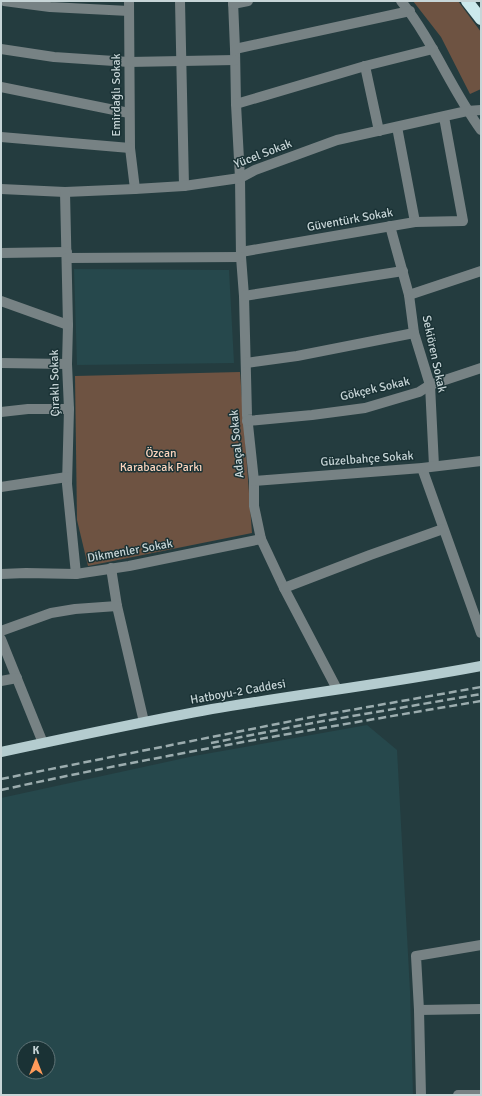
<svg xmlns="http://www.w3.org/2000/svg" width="482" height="1096" font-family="Signika,sans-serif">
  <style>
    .built { fill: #26484c; fill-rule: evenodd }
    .green { fill: #6e5342 }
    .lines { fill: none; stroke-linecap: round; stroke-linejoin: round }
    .minor { stroke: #778284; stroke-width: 10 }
    .major { stroke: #b4cccf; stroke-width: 10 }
    .highway { stroke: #cce9ec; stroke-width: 12 }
    .rail { stroke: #9bacae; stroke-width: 2.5; stroke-dasharray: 8 4; stroke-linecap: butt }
    .labels { text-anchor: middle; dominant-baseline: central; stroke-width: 3; stroke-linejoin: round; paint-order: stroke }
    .street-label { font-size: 12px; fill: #c7d5d7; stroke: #1a3235 }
    .park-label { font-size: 12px; fill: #fbd4bd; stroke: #1a3235 }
  </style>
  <rect width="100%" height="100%" fill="#243c3f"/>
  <g class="built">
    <polygon points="74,269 229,270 234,363 77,365"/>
    <path d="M367,725L397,750L410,991L413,1095H1V798L194,756ZM24,1048H48V1072H24Z"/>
  </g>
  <g class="green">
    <polygon points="413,1 458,1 481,32 481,89 470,94 441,37"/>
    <polygon points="240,372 252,533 88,566 77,520 75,376"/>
  </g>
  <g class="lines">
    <g class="minor">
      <polyline points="4,1 50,7 129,11"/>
      <polyline points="129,1 130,148 135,189"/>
      <polyline points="180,1 184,186"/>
      <polyline points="233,1 235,49 236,104 240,178 241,257 244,296 247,415 254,481 254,506 261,539 284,588 337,689"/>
      <path d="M401,1C433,41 451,89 481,130"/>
      <polyline points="233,4 248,1"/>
      <polyline points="1,49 54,57 129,62 235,60"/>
      <polyline points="235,49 410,11"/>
      <polyline points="365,66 379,131"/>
      <polyline points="1,87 129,113"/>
      <polyline points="236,104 365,66 433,49"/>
      <polyline points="397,127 415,222"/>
      <polyline points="1,137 130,148"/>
      <polyline points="1,189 65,192 135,189 184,186 240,178 255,170 337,140 467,111 481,110"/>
      <polyline points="65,192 68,325 67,364 69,409 67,484 76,574"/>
      <polyline points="390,226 409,295 414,333 430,385 434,466"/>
      <polyline points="241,252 415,222 463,221 444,117"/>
      <polyline points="1,253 67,252"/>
      <polyline points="67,258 241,257"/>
      <polyline points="409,295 481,271"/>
      <polyline points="244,296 403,271"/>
      <polyline points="1,301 68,325"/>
      <polyline points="1,363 67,364"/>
      <polyline points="246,363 297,356 414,333"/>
      <polyline points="1,412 28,409 69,409"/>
      <polyline points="247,421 312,415 365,408 419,392 430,385 481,368"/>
      <polyline points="422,468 481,633"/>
      <polyline points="254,481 422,468 481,461"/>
      <polyline points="1,487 67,477"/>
      <polyline points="111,568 117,606 144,722"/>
      <polyline points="1,574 26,573 76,574 129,566 261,539"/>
      <polyline points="284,588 370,555 443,529"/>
      <polyline points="1,631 51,613 75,609 117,606"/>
      <polyline points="1,639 43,743"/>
      <polyline points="1,681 17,678"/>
      <polyline points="419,1010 481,1009"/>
      <polyline points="421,1095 419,1010 416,956 481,945"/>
      <polyline points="458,1095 481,1095"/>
    </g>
    <path class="major" d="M1,752C71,737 141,722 212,709C301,694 392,683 481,666"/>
    <polyline class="highway" points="467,1 481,19"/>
    <g class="rail">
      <polyline points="211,743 318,722 481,694"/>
      <polyline points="1,779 317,716 481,687"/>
      <path d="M1,790C160,755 321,728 481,701"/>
    </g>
  </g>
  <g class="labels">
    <g class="street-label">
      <text transform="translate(116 95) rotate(-90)">Emirdağlı Sokak</text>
      <text transform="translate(263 154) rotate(-21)">Yücel Sokak</text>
      <text transform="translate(350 220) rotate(-10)">Güventürk Sokak</text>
      <text transform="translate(434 354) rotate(78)">Sekiören Sokak</text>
      <text transform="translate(55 383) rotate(-91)">Çıraklı Sokak</text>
      <text transform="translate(375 389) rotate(-13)">Gökçek Sokak</text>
      <text transform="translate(237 444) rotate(-95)">Adaçal Sokak</text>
      <text transform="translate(367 459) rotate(-4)">Güzelbahçe Sokak</text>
      <text transform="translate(130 551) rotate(-10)">Dikmenler Sokak</text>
      <text transform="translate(238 692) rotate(-10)">Hatboyu-2 Caddesi</text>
    </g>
    <g class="park-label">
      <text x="161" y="453">Özcan<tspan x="161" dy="14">Karabacak Parkı</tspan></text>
    </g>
  </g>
  <rect width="482" height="1096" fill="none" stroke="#c7d5d7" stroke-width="4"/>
  <g transform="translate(36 1060)"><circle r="19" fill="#1a3235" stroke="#5f7376"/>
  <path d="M0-3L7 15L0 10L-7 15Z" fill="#ff9b5a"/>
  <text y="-6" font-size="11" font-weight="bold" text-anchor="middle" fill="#c7d5d7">K</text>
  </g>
</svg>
